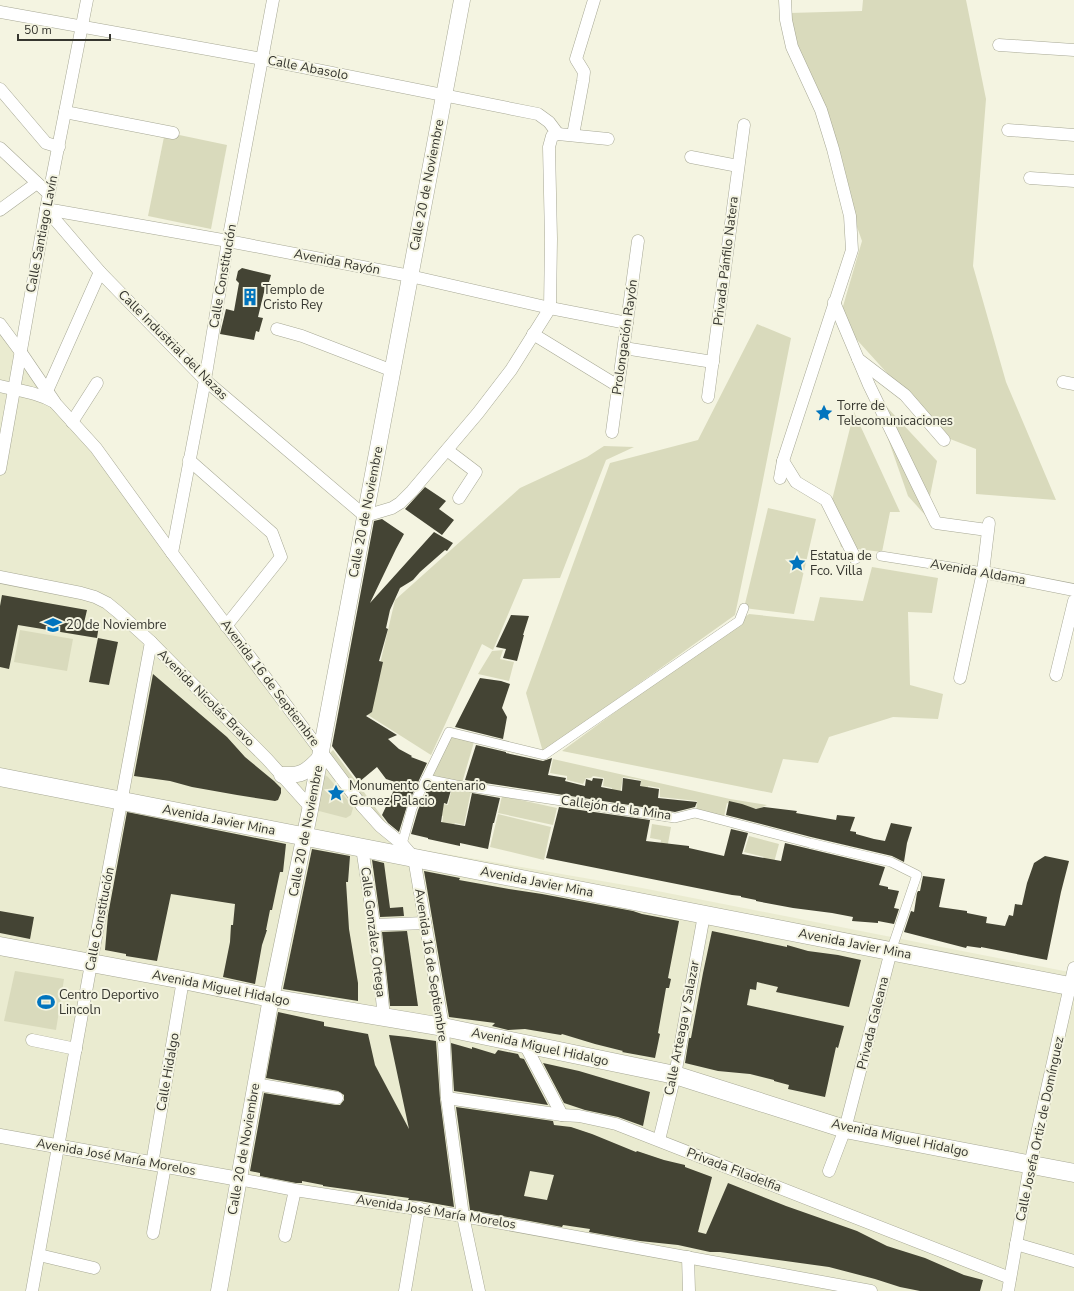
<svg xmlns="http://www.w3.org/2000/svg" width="1074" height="1291" font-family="'Nunito Sans',sans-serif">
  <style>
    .built { fill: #eaebd0 }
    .green { fill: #d9dabc }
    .building { fill: #444434; fill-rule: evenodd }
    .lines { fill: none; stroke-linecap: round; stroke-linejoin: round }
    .pedestrian-casing { stroke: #a7a895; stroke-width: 10 }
    .minor-casing { stroke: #a7a895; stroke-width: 13 }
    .tertiary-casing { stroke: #a7a895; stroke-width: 15 }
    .secondary-casing { stroke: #a7a895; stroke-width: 17 }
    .primary-casing { stroke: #a7a895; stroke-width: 19 }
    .pedestrian { stroke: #fff; stroke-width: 9 }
    .minor { stroke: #fff; stroke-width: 12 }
    .tertiary { stroke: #fff; stroke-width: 14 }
    .secondary { stroke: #fff; stroke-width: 16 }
    .primary { stroke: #fff; stroke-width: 18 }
    .labels { text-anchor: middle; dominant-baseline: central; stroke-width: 4; stroke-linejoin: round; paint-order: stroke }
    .street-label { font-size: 13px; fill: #36362f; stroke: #f4f4e1 }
    .poi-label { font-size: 13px; fill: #36362f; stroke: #f4f4e1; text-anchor: start }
  </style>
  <rect width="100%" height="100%" fill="#f4f4e1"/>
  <polygon class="built" points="0,331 359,808 395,845 642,888 1074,973 1074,1291 0,1291"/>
  <g class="green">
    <polygon points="863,0 966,0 986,99 973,266 1006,382 1056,500 976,494 976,449 945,437 839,320 862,241 792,43 789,13 862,11"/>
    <polygon points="165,132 227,145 211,229 148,216"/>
    <polygon points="757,324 791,338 758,505 735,615 543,752 526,693 610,463 698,440"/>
    <polygon points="871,390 937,461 926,516 908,496"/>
    <polygon points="854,412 900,512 890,512 882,552 841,547 830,508"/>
    <polygon points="604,446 634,447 606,460 560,578 523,579 493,650 482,644 431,755 368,715 395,600 520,488 587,457"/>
    <polygon points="768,508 816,519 794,614 744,608"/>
    <polygon points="872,567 938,578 932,613 908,612 910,685 943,694 938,719 893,717 829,737 818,763 783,759 772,793 562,751 749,614 814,621 820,597 863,601"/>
    <polygon points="20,630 73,639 67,671 14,662"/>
    <polygon points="503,650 500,659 514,662 509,681 478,674 492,651"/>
    <polygon points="450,735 474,742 462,783 429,777"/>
    <polygon points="333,750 394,833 325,758"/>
    <polygon points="553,759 730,799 767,805 758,809 727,803 723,821 696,815 697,801 660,797 660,788 648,786 647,802 639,802 641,780 623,777 620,794 612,792 612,788 603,786 604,778 593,776 591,778 586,778 583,784 567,780 567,776 550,773"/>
    <polygon points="323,774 328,777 351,804 353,808 351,815 346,818 319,811 316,809"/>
    <polygon points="452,788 471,791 464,825 455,823 453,826 442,824 443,816 433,814 435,802 448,805"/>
    <polygon points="502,796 557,808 553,825 498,813"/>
    <polygon points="498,814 551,827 544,860 490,847"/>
    <polygon points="652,824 671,827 667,849 660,848 661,840 650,838"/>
    <polygon points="749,836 779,844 772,870 762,868 764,857 744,852"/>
    <polygon points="15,971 64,979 56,1030 4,1021"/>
  </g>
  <g class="building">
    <polygon points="242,268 271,275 269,282 266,284 258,317 263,318 259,332 256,331 254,340 220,334 226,309 234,311 239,283 236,280 238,271"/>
    <polygon points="425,487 446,501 439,509 454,520 442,535 405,509"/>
    <polygon points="382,519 404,534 396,549 370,603 434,532 453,543 447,551 445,550 420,572 413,580 400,588 390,610 386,628 388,629 379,661 383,662 372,712 366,716 397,735 388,739 399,749 412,756 411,757 427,763 407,806 399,832 388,823 382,815 393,792 390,789 395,782 386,779 377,767 359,782 332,746 374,521"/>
    <polygon points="2,595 87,610 84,623 99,625 97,638 18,625 9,669 0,667 0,606"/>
    <polygon points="511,615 529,616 523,635 524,635 517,661 503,658 506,649 496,647"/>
    <polygon points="98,638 118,642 109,685 89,682"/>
    <polygon points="153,674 227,737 245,757 274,781 281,788 281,793 278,800 275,801 237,795 192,787 170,781 134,776"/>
    <polygon points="480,678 501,681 510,684 502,708 507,717 503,739 455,727"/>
    <polygon points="476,745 506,752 506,753 543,761 552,758 548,775 566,778 565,781 585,786 586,779 592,781 593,778 603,779 601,787 622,791 623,778 641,781 640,786 659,789 658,798 697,802 695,807 675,812 465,780"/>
    <polygon points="429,786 451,790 447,804 444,803 441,822 465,826 472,793 500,798 494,823 493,823 488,849 460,843 460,846 428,839 428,838 411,834 418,810"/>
    <polygon points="729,801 742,804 756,809 764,807 797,811 796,813 836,820 837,815 855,817 850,831 856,832 856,834 874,839 885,841 891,823 912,827 907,843 904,862 892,856 811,837 726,815"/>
    <polygon points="559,807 650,820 646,841 689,846 689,848 724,856 731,829 748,833 742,854 781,861 785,843 885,867 879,885 888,887 888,889 899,891 894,908 899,909 894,924 878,921 878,923 852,921 853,917 832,913 793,908 756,901 756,900 741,897 741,896 732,895 546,858"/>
    <polygon points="127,812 286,844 283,872 280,872 272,910 270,910 266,930 267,930 262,945 255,984 223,977 230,942 231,925 233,925 235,904 171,894 157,961 126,956 126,954 105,950 108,915"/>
    <polygon points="312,849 350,856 348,882 346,882 348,913 349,929 358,983 358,1001 283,989"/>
    <polygon points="1045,856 1069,861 1061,892 1047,960 981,947 981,948 967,946 966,948 904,932 911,911 914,912 917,893 918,891 920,891 923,876 945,879 939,907 967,911 967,913 987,917 986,923 1005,926 1009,915 1013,916 1015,904 1022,905 1027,883 1034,863"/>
    <polygon points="372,860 384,863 390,908 403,907 404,916 380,917"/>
    <polygon points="424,871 460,878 459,880 509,889 542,894 633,911 642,914 679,921 668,978 671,979 669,988 666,988 658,1033 660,1034 655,1058 622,1052 623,1051 595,1044 562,1034 561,1035 525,1029 508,1030 492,1026 495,1023 449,1017"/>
    <polygon points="0,911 34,917 30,939 0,933"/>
    <polygon points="407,931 418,1006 390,1006 382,932"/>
    <polygon points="712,931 787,947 787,945 808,951 838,955 861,960 849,1007 776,992 778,987 757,982 756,990 750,989 747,1005 844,1026 838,1048 836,1047 825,1097 788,1089 789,1085 774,1081 774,1080 750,1074 718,1071 685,1063 689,1038 691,1038 703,973"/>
    <polygon points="278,1012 324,1022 324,1026 368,1034 375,1065 409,1129 389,1035 408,1037 436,1041 440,1099 454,1207 420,1201 408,1200 409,1198 323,1186 323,1185 302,1181 302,1183 296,1183 260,1176 260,1173 250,1171 264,1093 336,1105 340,1105 344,1100 344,1095 338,1091 266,1078"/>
    <polygon points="451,1043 472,1049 472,1047 495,1054 498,1050 518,1054 520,1058 524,1059 548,1105 454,1091"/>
    <polygon points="543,1063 579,1071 650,1092 643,1126 618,1117 585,1110 564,1103"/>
    <path d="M456,1107L553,1121L554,1125L571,1127L592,1134L636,1152L637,1151L664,1160L685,1165V1167L712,1177L698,1232L706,1234L728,1183L786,1206L857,1231L887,1246L925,1258L964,1275L983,1280L980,1291H920L900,1287L875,1279L829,1267L720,1252H710L678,1245L640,1241L589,1232L590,1229L563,1225L562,1227L470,1210ZM530,1171L554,1175L547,1200L524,1196Z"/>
  </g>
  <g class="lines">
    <g class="pedestrian-casing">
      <g id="pedestrian">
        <polyline points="881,556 983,572"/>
        <polyline points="426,779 456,785 675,818 695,813 810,843 891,862 917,875 891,951"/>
        <polyline points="402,844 412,808 449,732 544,755 739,621 744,608"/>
      </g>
    </g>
    <g class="minor-casing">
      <g id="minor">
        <polyline points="0,12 262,59 538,114 549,122 558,134"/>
        <polyline points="999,45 1074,50"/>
        <polyline points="0,89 46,143 59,147"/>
        <polyline points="65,112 173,133"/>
        <polyline points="1008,130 1074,135"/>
        <polyline points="573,135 583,81 584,72 576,59 594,0"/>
        <polyline points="0,148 49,194"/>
        <polyline points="691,157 738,166"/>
        <polyline points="1030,178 1074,181"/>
        <polyline points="46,209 100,272 205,380 365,516 392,508 400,503 412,491 478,413 511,370 550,308 551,239 549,147 552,136 558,134 608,139"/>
        <polyline points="46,209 228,241 410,276 550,308 627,323"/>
        <polyline points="0,210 37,183"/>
        <polyline points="834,302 869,385 936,523 987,530"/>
        <polyline points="0,324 20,351 56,404 96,448 172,553 362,806 380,826 402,844 414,858 443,1027 447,1098 463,1216 479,1291"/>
        <polyline points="277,329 302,336 393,371"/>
        <polyline points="533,334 618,386"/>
        <polyline points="624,348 713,362"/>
        <polyline points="858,359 905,395 944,440"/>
        <polyline points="1063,382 1074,384"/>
        <path d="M0,386C19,391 37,392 54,402"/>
        <polyline points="47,391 100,272"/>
        <polyline points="708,397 744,125"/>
        <polyline points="72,422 97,383"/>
        <polyline points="612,432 638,241"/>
        <polyline points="447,450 476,472 459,498"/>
        <polyline points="189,460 272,533 281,557 226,626"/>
        <polyline points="783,461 796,482 826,500 855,558"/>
        <polyline points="0,469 46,209 87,0"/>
        <polyline points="780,478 783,461 852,250 850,216 833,149 821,110 792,47 786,20 785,0"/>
        <polyline points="172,553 205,380 228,241 273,0"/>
        <polyline points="983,572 1074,590"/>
        <polyline points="0,577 81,593 95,597 107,603 118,612 151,642 267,759 311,808"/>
        <polyline points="1056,675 1074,601"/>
        <polyline points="960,678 983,572 989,523"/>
        <polyline points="362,848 374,925 384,1017"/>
        <polyline points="374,925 425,923"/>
        <polyline points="32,1040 76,1049"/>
        <polyline points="524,1043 562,1115"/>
        <polyline points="255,1084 337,1098"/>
        <polyline points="447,1098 562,1115 579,1116 616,1124 1010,1278"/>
        <polyline points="659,1140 675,1075 704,915"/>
        <polyline points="152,1164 183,980"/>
        <polyline points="829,1171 845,1129 891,951"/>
        <polyline points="239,1179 295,1190 463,1216 871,1291"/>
        <polyline points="153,1233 165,1166"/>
        <polyline points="285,1236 295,1190"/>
        <polyline points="1016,1244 1074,1261"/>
        <polyline points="39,1255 94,1268"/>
        <polyline points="688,1257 689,1291"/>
        <polyline points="32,1291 91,964 151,642"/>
        <polyline points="405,1291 419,1208"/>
        <polyline points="1008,1291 1030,1165 1074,968"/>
      </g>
    </g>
    <g class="tertiary-casing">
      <polyline id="tertiary" points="0,1136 239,1179"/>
    </g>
    <g class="secondary-casing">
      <g id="secondary">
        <path d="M282,775C301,776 307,772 320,758"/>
        <polyline points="219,1291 271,998 310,810 462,0"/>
      </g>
    </g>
    <g class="primary-casing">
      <g id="primary">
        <polyline points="0,777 1074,987"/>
        <polyline points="0,946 183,980 271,998 443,1027 675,1075 845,1129 1074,1173"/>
      </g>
    </g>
    <use href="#pedestrian" class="pedestrian"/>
    <use href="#minor" class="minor"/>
    <use href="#tertiary" class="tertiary"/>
    <use href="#secondary" class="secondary"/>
    <use href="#primary" class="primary"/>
  </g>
  <defs>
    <g id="building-bare" transform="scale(1.38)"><path d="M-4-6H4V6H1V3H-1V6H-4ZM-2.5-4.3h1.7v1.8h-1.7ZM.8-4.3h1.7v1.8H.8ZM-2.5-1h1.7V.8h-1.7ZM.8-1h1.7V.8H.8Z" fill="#0174be" stroke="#f4f4e1" stroke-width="2.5" paint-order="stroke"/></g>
    <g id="sight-bare" transform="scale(1.38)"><path d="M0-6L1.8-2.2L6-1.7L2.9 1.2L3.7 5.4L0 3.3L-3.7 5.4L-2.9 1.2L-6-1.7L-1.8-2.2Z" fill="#0174be" stroke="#f4f4e1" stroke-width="2.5" paint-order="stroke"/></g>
    <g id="school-bare" transform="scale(1.38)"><path d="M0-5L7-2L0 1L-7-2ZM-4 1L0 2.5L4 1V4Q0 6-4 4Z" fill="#0174be" stroke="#f4f4e1" stroke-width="2.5" paint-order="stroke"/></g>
    <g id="stadium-bare" transform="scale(1.38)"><path d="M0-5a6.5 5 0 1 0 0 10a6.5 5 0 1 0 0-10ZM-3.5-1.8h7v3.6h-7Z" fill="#0174be" stroke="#f4f4e1" stroke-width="2.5" paint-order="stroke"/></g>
  </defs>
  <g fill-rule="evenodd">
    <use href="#building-bare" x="250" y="297"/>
    <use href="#sight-bare" x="824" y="413"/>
    <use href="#sight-bare" x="797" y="563"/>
    <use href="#school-bare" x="53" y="625"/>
    <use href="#sight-bare" x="336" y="793"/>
    <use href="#stadium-bare" x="46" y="1002"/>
  </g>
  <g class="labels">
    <g class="street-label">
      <text transform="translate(308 68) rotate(11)">Calle Abasolo</text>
      <text transform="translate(427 185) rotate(-79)">Calle 20 de Noviembre</text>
      <text transform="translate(42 234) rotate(-79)">Calle Santiago Lavín</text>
      <text transform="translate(726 261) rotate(-83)">Privada Pánfilo Natera</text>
      <text transform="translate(337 262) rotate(11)">Avenida Rayón</text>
      <text transform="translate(223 276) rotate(-80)">Calle Constitución</text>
      <text transform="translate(625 337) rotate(-82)">Prolongación Rayón</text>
      <text transform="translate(173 345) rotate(45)">Calle Industrial del Nazas</text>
      <text transform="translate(366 512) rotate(-79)">Calle 20 de Noviembre</text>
      <text transform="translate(978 572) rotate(10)">Avenida Aldama</text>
      <text transform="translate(270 683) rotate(53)">Avenida 16 de Septiembre</text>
      <text transform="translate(206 698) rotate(45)">Avenida Nicolás Bravo</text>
      <text transform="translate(616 808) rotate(8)">Callejón de la Mina</text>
      <text transform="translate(219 820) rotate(11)">Avenida Javier Mina</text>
      <text transform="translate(306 831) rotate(-79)">Calle 20 de Noviembre</text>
      <text transform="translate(537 882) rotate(11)">Avenida Javier Mina</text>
      <text transform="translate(100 919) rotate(-79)">Calle Constitución</text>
      <text transform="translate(373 932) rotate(83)">Calle González Ortega</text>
      <text transform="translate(855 944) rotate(11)">Avenida Javier Mina</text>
      <text transform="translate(431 965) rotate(81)">Avenida 16 de Septiembre</text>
      <text transform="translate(221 988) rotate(11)">Avenida Miguel Hidalgo</text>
      <text transform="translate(873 1023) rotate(-76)">Privada Galeana</text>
      <text transform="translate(682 1028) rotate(-79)">Calle Arteaga y Salazar</text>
      <text transform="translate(540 1047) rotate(12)">Avenida Miguel Hidalgo</text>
      <text transform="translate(168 1072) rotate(-80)">Calle Hidalgo</text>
      <text transform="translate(1040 1129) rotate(-78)">Calle Josefa Ortiz de Domínguez</text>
      <text transform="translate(900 1138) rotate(12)">Avenida Miguel Hidalgo</text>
      <text transform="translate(244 1149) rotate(-80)">Calle 20 de Noviembre</text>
      <text transform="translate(116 1157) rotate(10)">Avenida José María Morelos</text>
      <text transform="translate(734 1170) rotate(21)">Privada Filadelfia</text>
      <text transform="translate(436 1212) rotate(9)">Avenida José María Morelos</text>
    </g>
    <g class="poi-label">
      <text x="263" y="290">Templo de<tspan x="263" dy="15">Cristo Rey</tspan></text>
      <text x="837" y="406">Torre de<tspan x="837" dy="15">Telecomunicaciones</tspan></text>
      <text x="810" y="556">Estatua de<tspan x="810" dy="15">Fco. Villa</tspan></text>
      <text x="66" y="625">20 de Noviembre</text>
      <text x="349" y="786">Monumento Centenario<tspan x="349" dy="15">Gomez Palacio</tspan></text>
      <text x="59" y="995">Centro Deportivo<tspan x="59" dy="15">Lincoln</tspan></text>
    </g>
  </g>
  <path d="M18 34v6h92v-6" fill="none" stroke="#36362f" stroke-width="2"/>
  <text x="24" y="34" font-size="12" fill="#36362f" stroke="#f4f4e1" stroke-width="3" paint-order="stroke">50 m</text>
</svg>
